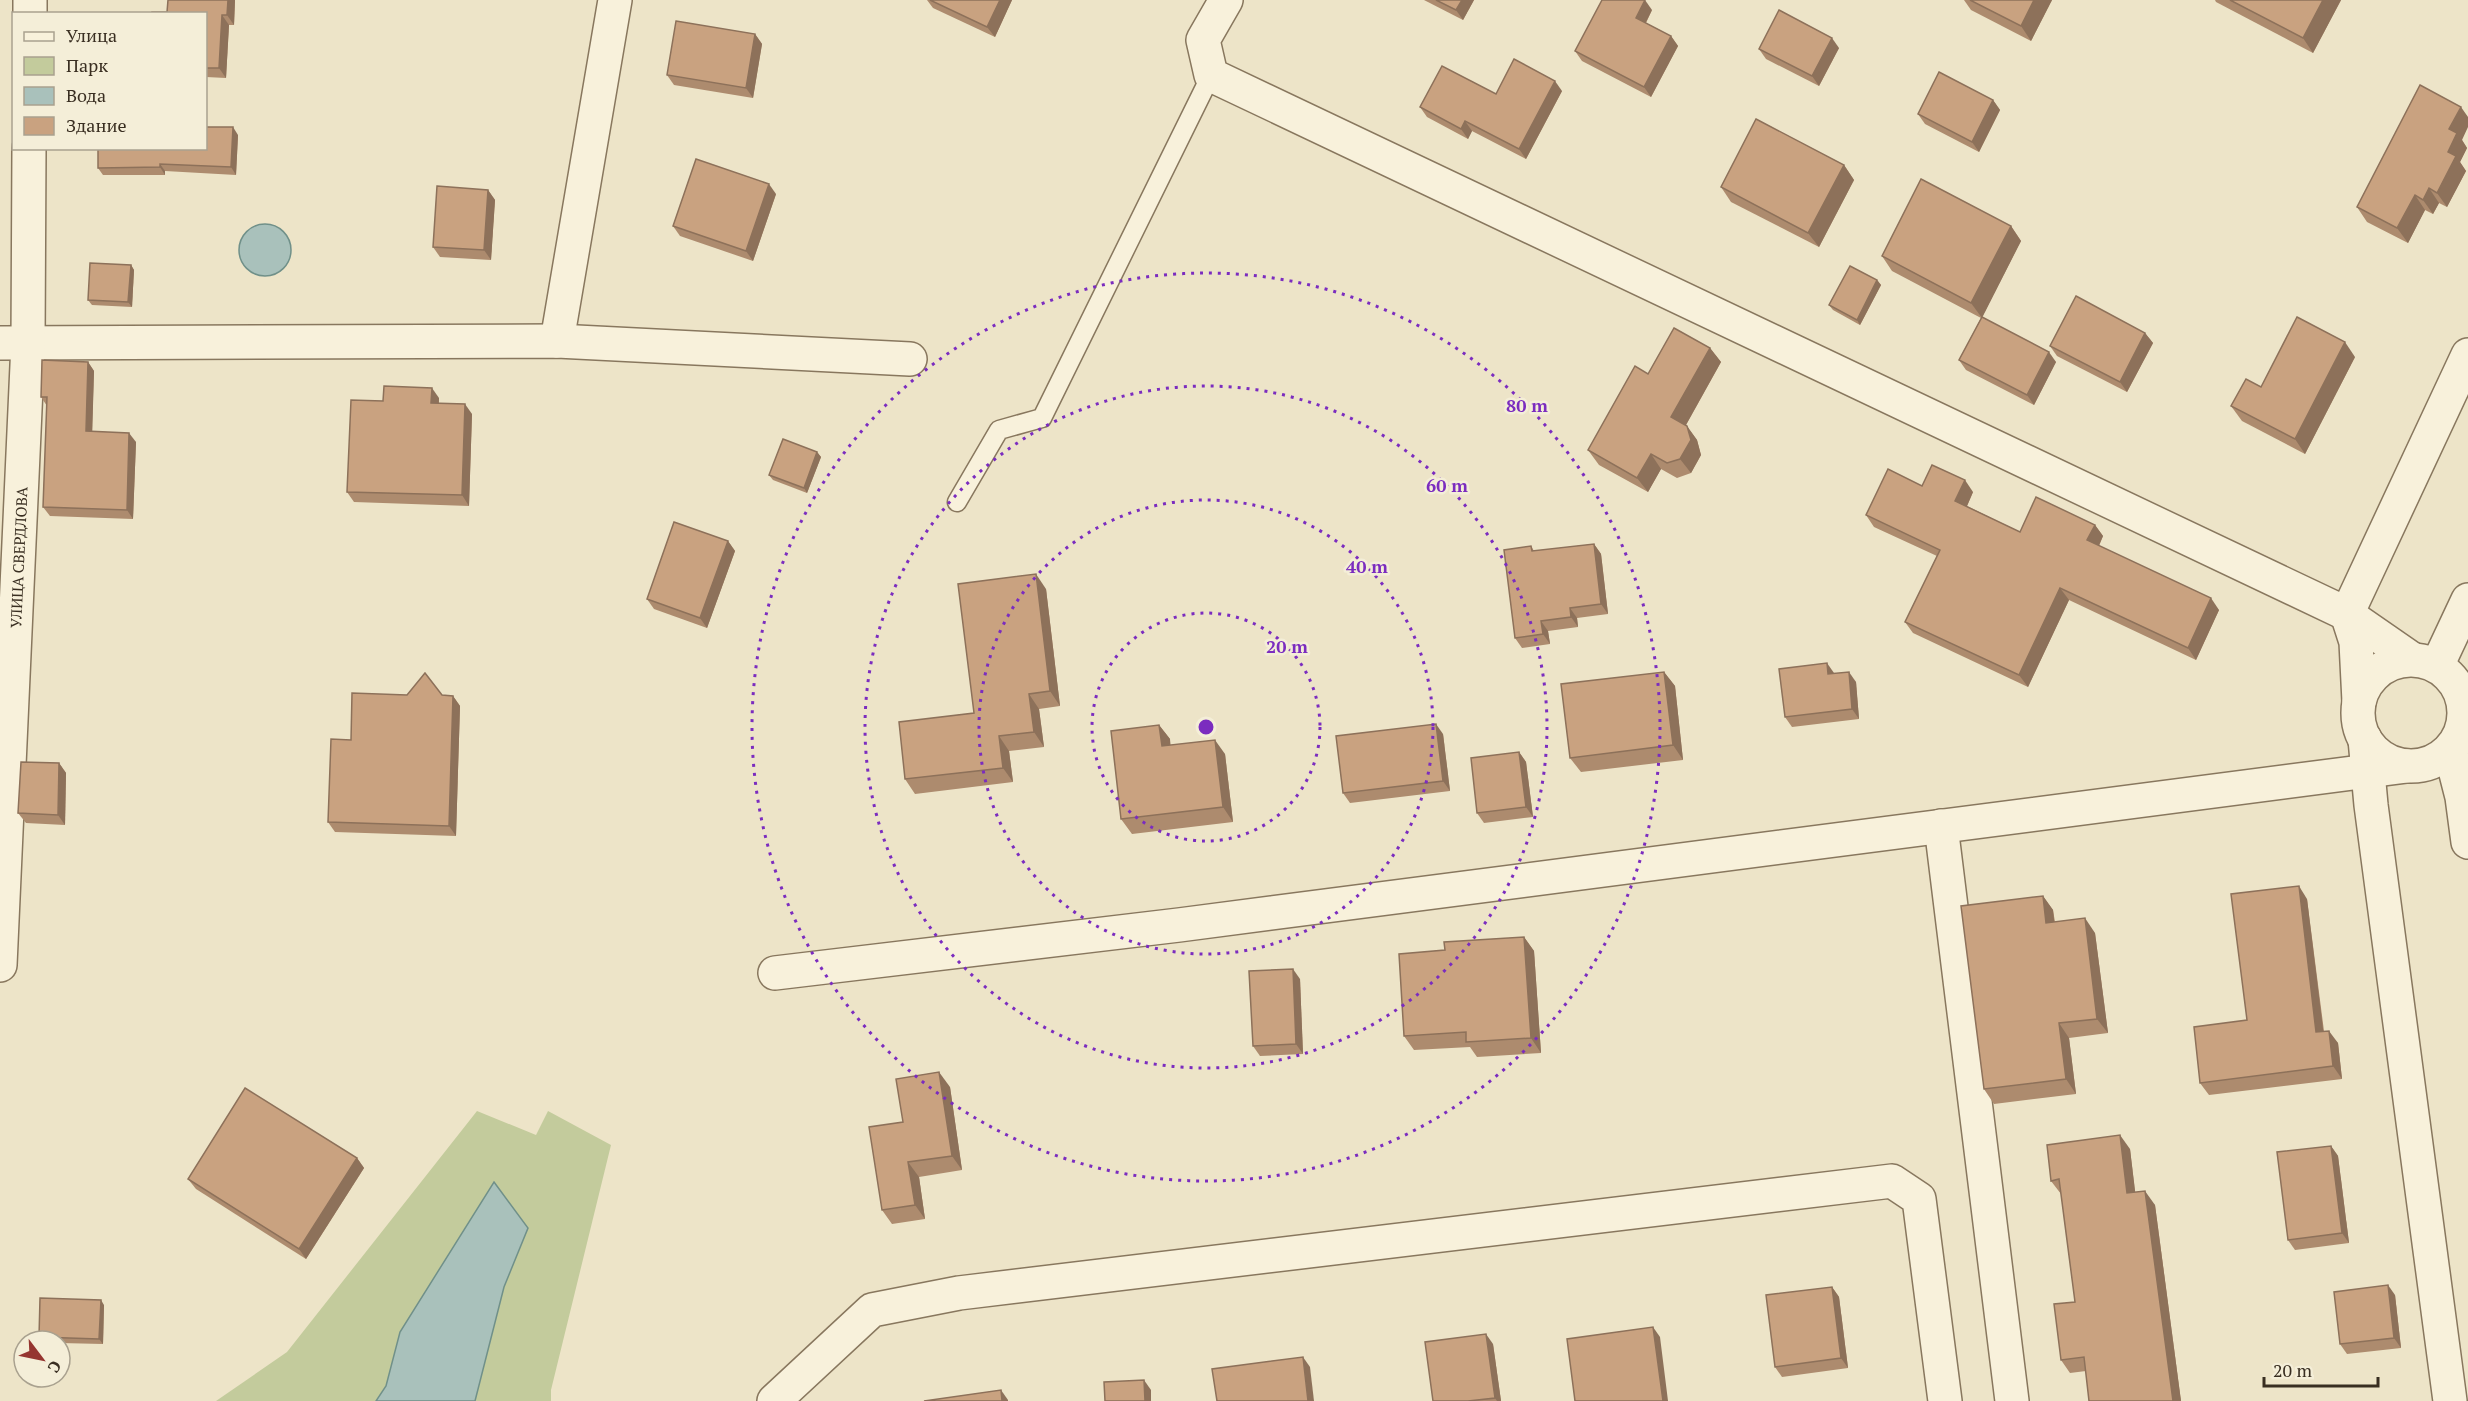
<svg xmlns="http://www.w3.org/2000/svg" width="2468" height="1401" font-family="'PT Serif',serif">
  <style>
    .green { fill: #c3cb9c }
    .water { fill: #a9c1bb; stroke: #709089; stroke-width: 1.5 }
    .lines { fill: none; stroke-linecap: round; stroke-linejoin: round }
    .lane-casing { stroke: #88775e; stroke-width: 21 }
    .street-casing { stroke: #88775e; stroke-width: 36 }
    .lane { stroke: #f8f1db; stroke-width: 18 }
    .street { stroke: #f8f1db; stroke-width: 33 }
    .wall { fill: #ad8b6e }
    .shaded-wall { fill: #8d715a }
    .building { fill: #c9a280; stroke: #8d715a; stroke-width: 1.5 }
    .ring { fill: none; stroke: #7b2cbf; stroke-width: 3; stroke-dasharray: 3 6 }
    .labels { text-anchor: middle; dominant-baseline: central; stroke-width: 5; stroke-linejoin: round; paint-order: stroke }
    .street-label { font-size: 15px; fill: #392e21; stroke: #f4eed8 }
    .centre { fill: #7b2cbf; stroke: #f4eed8; stroke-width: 3 }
    .ring-label { font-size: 18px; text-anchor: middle; font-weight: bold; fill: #7b2cbf; stroke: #f4eed8; stroke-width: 5; stroke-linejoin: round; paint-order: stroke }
  </style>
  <rect width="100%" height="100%" fill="#ede4c8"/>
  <polygon class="green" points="477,1111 536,1135 548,1111 611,1145 551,1390 551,1401 475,1401 504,1287 528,1228 400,1332 386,1386 376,1401 216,1401 287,1352"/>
  <g class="water">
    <circle cx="265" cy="250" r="26"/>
    <polygon points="494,1182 528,1228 504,1287 475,1401 376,1401 386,1386 400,1332"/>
  </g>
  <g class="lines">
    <g class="lane-casing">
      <polyline id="lane" points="957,502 999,430 1042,418 1211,75"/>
    </g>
    <g class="street-casing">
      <g id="street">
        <polyline points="1226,0 1203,40 1211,75 2347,614 2412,659"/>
        <polyline points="30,14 30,0"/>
        <polyline points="557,341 615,0"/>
        <polyline points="0,343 557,341 910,359"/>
        <circle cx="2411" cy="713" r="53"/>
        <polyline points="2437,666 2468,600"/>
        <polyline points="2359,702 2356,642 2347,614 2468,355"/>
        <polyline points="2365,739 2371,805 2450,1401"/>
        <polyline points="2450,750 2462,797 2468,842"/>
        <polyline points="1941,826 2012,1401"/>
        <path id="s1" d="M0,965L28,343L29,148"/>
        <polyline points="775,973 1179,925 2407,766"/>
        <polyline points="774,1401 872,1310 959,1293 1892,1181 1919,1199 1945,1401"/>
      </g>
    </g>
    <use href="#lane" class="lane"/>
    <use href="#street" class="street"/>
  </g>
  <g class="wall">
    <polygon points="168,0 235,0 234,25 229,25 226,78 206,77 206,14 167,12"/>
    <polygon points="927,0 1012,0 995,37 933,8"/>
    <polygon points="1424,0 1474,0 1463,20"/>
    <polygon points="1964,0 2052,0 2031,41 1971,10"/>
    <polygon points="2215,0 2341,0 2313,53 2216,2"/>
    <polygon points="1652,10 1646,23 1671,36 1678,46 1651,97 1582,61 1575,51"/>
    <polygon points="755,34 762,44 753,98 674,85 667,75"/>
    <polygon points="1839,48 1819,86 1766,59 1759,49"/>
    <polygon points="1562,91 1526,159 1472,131 1468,139 1427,117 1420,107 1496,94"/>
    <polygon points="1993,100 2000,110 1979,152 1925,124 1918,114"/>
    <polygon points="238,135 236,175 165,171 165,175 103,175 98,168"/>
    <polygon points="2462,140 2467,148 2460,162 2466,171 2447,207 2439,203 2433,214 2425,210 2408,243 2367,222 2357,207"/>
    <polygon points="1844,165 1854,180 1819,247 1731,202 1721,187"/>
    <polygon points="488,190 495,200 491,260 440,257 433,247"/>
    <polygon points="776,194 753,261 680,236 673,226"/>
    <polygon points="2011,226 2021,241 1982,317 2056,362 2034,405 1966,370 1959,360 1981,318 1892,271 1882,256"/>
    <polygon points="131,265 134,270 132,307 92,305 88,300"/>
    <polygon points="1877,280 1881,285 1860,325 1833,310 1829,305"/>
    <polygon points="2145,333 2153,343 2127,392 2057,356 2050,346"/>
    <polygon points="1710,348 1721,362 1686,425 1697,440 1701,455 1691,473 1677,478 1661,469 1648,492 1599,465 1588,450 1648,374"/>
    <polygon points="2355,357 2305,454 2242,421 2231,406 2261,387"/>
    <polygon points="88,362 94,371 92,431 136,442 133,519 50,516 43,507 47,406 41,397"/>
    <polygon points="439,398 439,403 472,414 469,506 354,502 347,492 383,401"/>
    <polygon points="817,452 821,457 807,493 773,480 769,475"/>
    <polygon points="1922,486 1973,492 1967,506 2020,532 2095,525 2103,536 2099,546 2219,610 2196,660 2069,600 2028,687 1913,633 1905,622 1937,556 1874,527 1866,515"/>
    <polygon points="728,541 735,551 707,628 654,609 647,599"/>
    <polygon points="1594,544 1601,554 1608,614 1577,618 1578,627 1548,631 1550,644 1522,648 1515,638 1531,546 1534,551"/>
    <polygon points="1046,589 1060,706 1039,709 1044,747 1009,751 1013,782 915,794 905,779 974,713"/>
    <polygon points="1664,672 1675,686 1683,760 1581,772 1570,758"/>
    <polygon points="1834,673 1856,682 1859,719 1792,727 1785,717"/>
    <polygon points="407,695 453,696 460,706 456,836 335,832 328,822 351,740"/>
    <polygon points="1159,725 1170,739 1170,745 1225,754 1233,822 1132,834 1121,819"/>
    <polygon points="1443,734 1450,791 1350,803 1343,793"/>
    <polygon points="1519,752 1526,762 1533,817 1484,823 1477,813"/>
    <polygon points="59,763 66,773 65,825 26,823 18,813"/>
    <polygon points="2043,896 2053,910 2055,922 2095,933 2108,1033 2069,1038 2076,1094 1994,1104 1984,1089"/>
    <polygon points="2307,899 2324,1031 2338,1043 2342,1079 2209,1095 2200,1083 2247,1020"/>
    <polygon points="1524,937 1534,951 1541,1053 1477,1057 1470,1047 1414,1050 1404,1036 1445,950"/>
    <polygon points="1300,979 1303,1054 1260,1056 1253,1046"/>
    <polygon points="950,1087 962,1170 919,1177 925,1219 892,1224 882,1210 903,1122"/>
    <polygon points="2331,1146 2338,1156 2349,1243 2295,1250 2288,1240"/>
    <polygon points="2130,1149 2135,1192 2155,1205 2181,1401 2089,1401 2086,1371 2070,1373 2061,1360 2075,1302 2061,1194 2051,1181"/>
    <polygon points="357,1158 364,1168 306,1259 196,1189 188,1179"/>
    <polygon points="1832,1287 1839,1297 1848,1368 1782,1377 1775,1367"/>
    <polygon points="2395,1295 2401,1348 2347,1354 2340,1344"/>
    <polygon points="104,1305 103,1344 60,1343 60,1341 42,1341 39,1337"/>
    <polygon points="1493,1344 1501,1401 1433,1401"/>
  </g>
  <g class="shaded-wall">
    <polygon points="228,0 235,0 234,25 227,15"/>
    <polygon points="1000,0 1012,0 995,37 987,27"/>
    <polygon points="1462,0 1474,0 1463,20 1456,10"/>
    <polygon points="1645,0 1652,10 1643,28 1636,18"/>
    <polygon points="2034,0 2052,0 2031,41 2021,26"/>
    <polygon points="2323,0 2341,0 2313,53 2303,38"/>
    <polygon points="222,15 229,25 226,78 219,68"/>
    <polygon points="755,34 762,44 753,98 746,88"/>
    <polygon points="1671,36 1678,46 1651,97 1644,87"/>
    <polygon points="1832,38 1839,48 1819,86 1812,76"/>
    <polygon points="1555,81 1562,91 1526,159 1519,149"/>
    <polygon points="1993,100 2000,110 1979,152 1972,142"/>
    <polygon points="2461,107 2468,117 2468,127 2462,140 2467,148 2460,162 2466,171 2447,207 2437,193 2448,152 2449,129"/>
    <polygon points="1465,121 1472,131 1468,139 1461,129"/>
    <polygon points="233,127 238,135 236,175 231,167"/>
    <polygon points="160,164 165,171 165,175 160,167"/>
    <polygon points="1844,165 1854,180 1819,247 1808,233"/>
    <polygon points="769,184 776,194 753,261 746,251"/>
    <polygon points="2429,188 2439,203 2433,214 2423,200"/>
    <polygon points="488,190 495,200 491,260 484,250"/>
    <polygon points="2415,195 2425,210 2408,243 2397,228"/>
    <polygon points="2011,226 2021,241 1982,318 1971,303"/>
    <polygon points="131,265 134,270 132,307 128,302"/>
    <polygon points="1877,280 1881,285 1860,325 1857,320"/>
    <polygon points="2145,333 2153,343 2127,392 2120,382"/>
    <polygon points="2345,342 2355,357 2305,454 2295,439"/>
    <polygon points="1710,348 1721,362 1682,432 1671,417"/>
    <polygon points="2049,352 2056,362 2034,405 2027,395"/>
    <polygon points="88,362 94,371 92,440 86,431"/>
    <polygon points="432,388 439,398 438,413 431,403"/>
    <polygon points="465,404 472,414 469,506 462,495"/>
    <polygon points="1687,426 1697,440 1701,455 1691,473 1680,459"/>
    <polygon points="129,433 136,442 133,519 127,510"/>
    <polygon points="817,452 821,457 807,493 804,488"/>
    <polygon points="1651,454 1661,469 1648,492 1637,478"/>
    <polygon points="1965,480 1973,492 1964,513 1955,501"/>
    <polygon points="2095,525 2103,536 2096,552 2087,540"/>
    <polygon points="728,541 735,551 707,628 700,618"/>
    <polygon points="1594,544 1601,554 1608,614 1601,604"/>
    <polygon points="1036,574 1046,589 1060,706 1050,691"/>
    <polygon points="2060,588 2069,600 2028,687 2019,675"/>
    <polygon points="2211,598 2219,610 2196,660 2188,648"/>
    <polygon points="1570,608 1577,618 1578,627 1571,617"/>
    <polygon points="1541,621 1548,631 1550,644 1543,634"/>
    <polygon points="1827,663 1834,673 1835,684 1828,674"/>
    <polygon points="1664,672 1675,686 1683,760 1673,745"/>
    <polygon points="1849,672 1856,682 1859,719 1852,709"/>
    <polygon points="1029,694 1039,709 1044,747 1034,732"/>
    <polygon points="453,696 460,706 456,836 449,826"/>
    <polygon points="1436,724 1443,734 1450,791 1443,781"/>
    <polygon points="1159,725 1170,739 1172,761 1162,746"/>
    <polygon points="999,736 1009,751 1013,782 1003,768"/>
    <polygon points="1215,740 1225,754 1233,822 1223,807"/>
    <polygon points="1519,752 1526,762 1533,817 1526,807"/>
    <polygon points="59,763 66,773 65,825 58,815"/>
    <polygon points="2299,886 2307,899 2325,1045 2316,1032"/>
    <polygon points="2043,896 2053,910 2056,938 2046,923"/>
    <polygon points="2085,918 2095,933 2108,1033 2097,1019"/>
    <polygon points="1524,937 1534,951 1541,1053 1531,1038"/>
    <polygon points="1293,969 1300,979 1303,1054 1296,1044"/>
    <polygon points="2059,1023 2069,1038 2076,1094 2066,1079"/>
    <polygon points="2329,1031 2338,1043 2342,1079 2333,1066"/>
    <polygon points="939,1072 950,1087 962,1170 952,1156"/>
    <polygon points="2120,1135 2130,1149 2137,1207 2127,1193"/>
    <polygon points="2331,1146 2338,1156 2349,1243 2342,1233"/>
    <polygon points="357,1158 364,1168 306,1259 299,1249"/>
    <polygon points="908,1162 919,1177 925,1219 915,1205"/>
    <polygon points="2145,1191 2155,1205 2181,1401 2173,1401"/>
    <polygon points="2388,1285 2395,1295 2401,1348 2394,1338"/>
    <polygon points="1832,1287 1839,1297 1848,1368 1841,1358"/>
    <polygon points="101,1300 104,1305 103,1344 99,1339"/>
    <polygon points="1653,1327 1660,1337 1668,1401 1663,1401"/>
    <polygon points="1486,1334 1493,1344 1501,1401 1497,1401 1495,1398"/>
    <polygon points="1303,1357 1310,1367 1314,1401 1308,1401"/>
    <polygon points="1144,1380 1151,1390 1151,1401 1145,1401"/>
    <polygon points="1001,1390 1008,1400 1008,1401 1002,1401"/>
  </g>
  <g class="building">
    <polygon points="168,0 228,0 227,15 222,15 219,68 206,68 206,14 152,14 152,12 167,12"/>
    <polygon points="930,0 1000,0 987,27"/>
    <polygon points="1436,0 1462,0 1456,10"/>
    <polygon points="1602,0 1645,0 1636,18 1671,36 1644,87 1575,51"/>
    <polygon points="1970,0 2034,0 2021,26"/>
    <polygon points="2230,0 2323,0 2303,38"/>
    <polygon points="1779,10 1832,38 1812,76 1759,49"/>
    <polygon points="676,21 755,34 746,88 667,75"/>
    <polygon points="1514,59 1555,81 1519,149 1465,121 1461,129 1420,107 1442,66 1496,94"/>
    <polygon points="1939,72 1993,100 1972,142 1918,114"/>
    <polygon points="2420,85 2461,107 2449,129 2457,133 2448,152 2456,156 2437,193 2429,188 2423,200 2415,195 2397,228 2357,207"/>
    <polygon points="1756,119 1844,165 1808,233 1721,187"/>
    <polygon points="206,127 233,127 231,167 160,164 160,167 98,168 98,148 206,148"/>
    <polygon points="696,159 769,184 746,251 673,226"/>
    <polygon points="1921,179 2011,226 1971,303 1882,256"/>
    <polygon points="437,186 488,190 484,250 433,247"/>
    <polygon points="90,263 131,265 128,302 88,300"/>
    <polygon points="1850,266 1877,280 1857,320 1829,305"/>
    <polygon points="2076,296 2145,333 2120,382 2050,346"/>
    <polygon points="1982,317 2049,352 2027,395 1959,360"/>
    <polygon points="2297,317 2345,342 2295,439 2231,406 2246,379 2261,387"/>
    <polygon points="1674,328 1710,348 1671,417 1687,426 1691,440 1680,459 1667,463 1651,454 1637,478 1588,450 1635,366 1648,374"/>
    <polygon points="42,360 88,362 86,431 129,433 127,510 43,507 47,397 41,397"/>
    <polygon points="384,386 432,388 431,403 465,404 462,495 347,492 351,400 383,401"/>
    <polygon points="783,439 817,452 804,488 769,475"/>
    <polygon points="1932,465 1965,480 1955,501 2020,532 2036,497 2095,525 2087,540 2211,598 2188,648 2060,588 2019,675 1905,622 1940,550 1866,515 1888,469 1922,486"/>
    <polygon points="674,522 728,541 700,618 647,599"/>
    <polygon points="1594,544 1601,604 1570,608 1571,617 1541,621 1543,634 1515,638 1504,550 1531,546 1532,551"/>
    <polygon points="1036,574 1050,691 1029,694 1034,732 999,736 1003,768 905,779 899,722 974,713 958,584"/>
    <polygon points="1827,663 1828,674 1849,672 1852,709 1785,717 1779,669"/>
    <polygon points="1664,672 1673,745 1570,758 1561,684"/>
    <polygon points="425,673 442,695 453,696 449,826 328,822 331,739 351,740 352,693 407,695"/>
    <polygon points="1436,724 1443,781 1343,793 1336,736"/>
    <polygon points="1159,725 1162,746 1215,740 1223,807 1121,819 1111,731"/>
    <polygon points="1519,752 1526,807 1477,813 1471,758"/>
    <polygon points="21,762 59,763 58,815 18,813"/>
    <polygon points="2299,886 2316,1032 2329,1031 2333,1066 2200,1083 2194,1027 2247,1020 2231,894"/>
    <polygon points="2043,896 2046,923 2085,918 2097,1019 2059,1023 2066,1079 1984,1089 1961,906"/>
    <polygon points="1524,937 1531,1038 1466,1042 1466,1032 1404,1036 1399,954 1445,950 1444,942"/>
    <polygon points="1293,969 1296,1044 1253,1046 1249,971"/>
    <polygon points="939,1072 952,1156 908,1162 915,1205 882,1210 869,1127 903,1122 896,1079"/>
    <polygon points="245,1088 357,1158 299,1249 188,1179"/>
    <polygon points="2120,1135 2127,1193 2145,1191 2173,1401 2089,1401 2084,1357 2061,1360 2054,1304 2075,1302 2059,1179 2051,1181 2047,1145"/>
    <polygon points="2331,1146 2342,1233 2288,1240 2277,1152"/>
    <polygon points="2388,1285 2394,1338 2340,1344 2334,1292"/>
    <polygon points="1832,1287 1841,1358 1775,1367 1766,1295"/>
    <polygon points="40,1298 101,1300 99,1339 39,1337"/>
    <polygon points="1653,1327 1663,1401 1575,1401 1567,1339"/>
    <polygon points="1486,1334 1495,1398 1468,1401 1433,1401 1425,1342"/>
    <polygon points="1303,1357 1308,1401 1217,1401 1212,1369"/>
    <polygon points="1144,1380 1145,1401 1105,1401 1104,1382"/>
    <polygon points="1001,1390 1002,1401 924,1401"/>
  </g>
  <g class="ring">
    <circle cx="1206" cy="727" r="114"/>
    <circle cx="1206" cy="727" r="227"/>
    <circle cx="1206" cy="727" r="341"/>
    <circle cx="1206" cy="727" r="454"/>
  </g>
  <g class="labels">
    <g class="street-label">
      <text stroke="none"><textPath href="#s1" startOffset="408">УЛИЦА СВЕРДЛОВА</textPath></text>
    </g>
  </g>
  <circle cx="1206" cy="727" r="9" class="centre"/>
  <g class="ring-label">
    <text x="1527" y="412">80 m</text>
    <text x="1447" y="492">60 m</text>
    <text x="1367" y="573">40 m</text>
    <text x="1287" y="653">20 m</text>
  </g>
  <rect x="12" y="12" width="195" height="138" fill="#f4eed8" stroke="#a9a18f" stroke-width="1.5"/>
  <rect x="24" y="32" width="30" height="9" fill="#f8f1db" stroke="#a9a18f" stroke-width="1.5"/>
  <text x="66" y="42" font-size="18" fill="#392e21">Улица</text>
  <rect x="24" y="57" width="30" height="18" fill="#c3cb9c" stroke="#a9a18f" stroke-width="1.5"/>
  <text x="66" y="72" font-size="18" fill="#392e21">Парк</text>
  <rect x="24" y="87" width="30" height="18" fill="#a9c1bb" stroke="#a9a18f" stroke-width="1.5"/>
  <text x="66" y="102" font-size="18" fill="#392e21">Вода</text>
  <rect x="24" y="117" width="30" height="18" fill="#c9a280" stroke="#a9a18f" stroke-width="1.5"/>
  <text x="66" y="132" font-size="18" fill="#392e21">Здание</text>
  <g transform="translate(42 1359) rotate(122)"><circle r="28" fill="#f4eed8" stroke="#a9a18f" stroke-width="1.5"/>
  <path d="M0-4.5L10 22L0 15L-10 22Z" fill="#953530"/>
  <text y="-9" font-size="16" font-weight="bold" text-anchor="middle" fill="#392e21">С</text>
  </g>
  <path d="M2264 1377v9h114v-9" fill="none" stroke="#392e21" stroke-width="3"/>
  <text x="2273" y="1377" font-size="18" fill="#392e21" stroke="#f4eed8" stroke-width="4.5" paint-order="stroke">20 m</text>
</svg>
